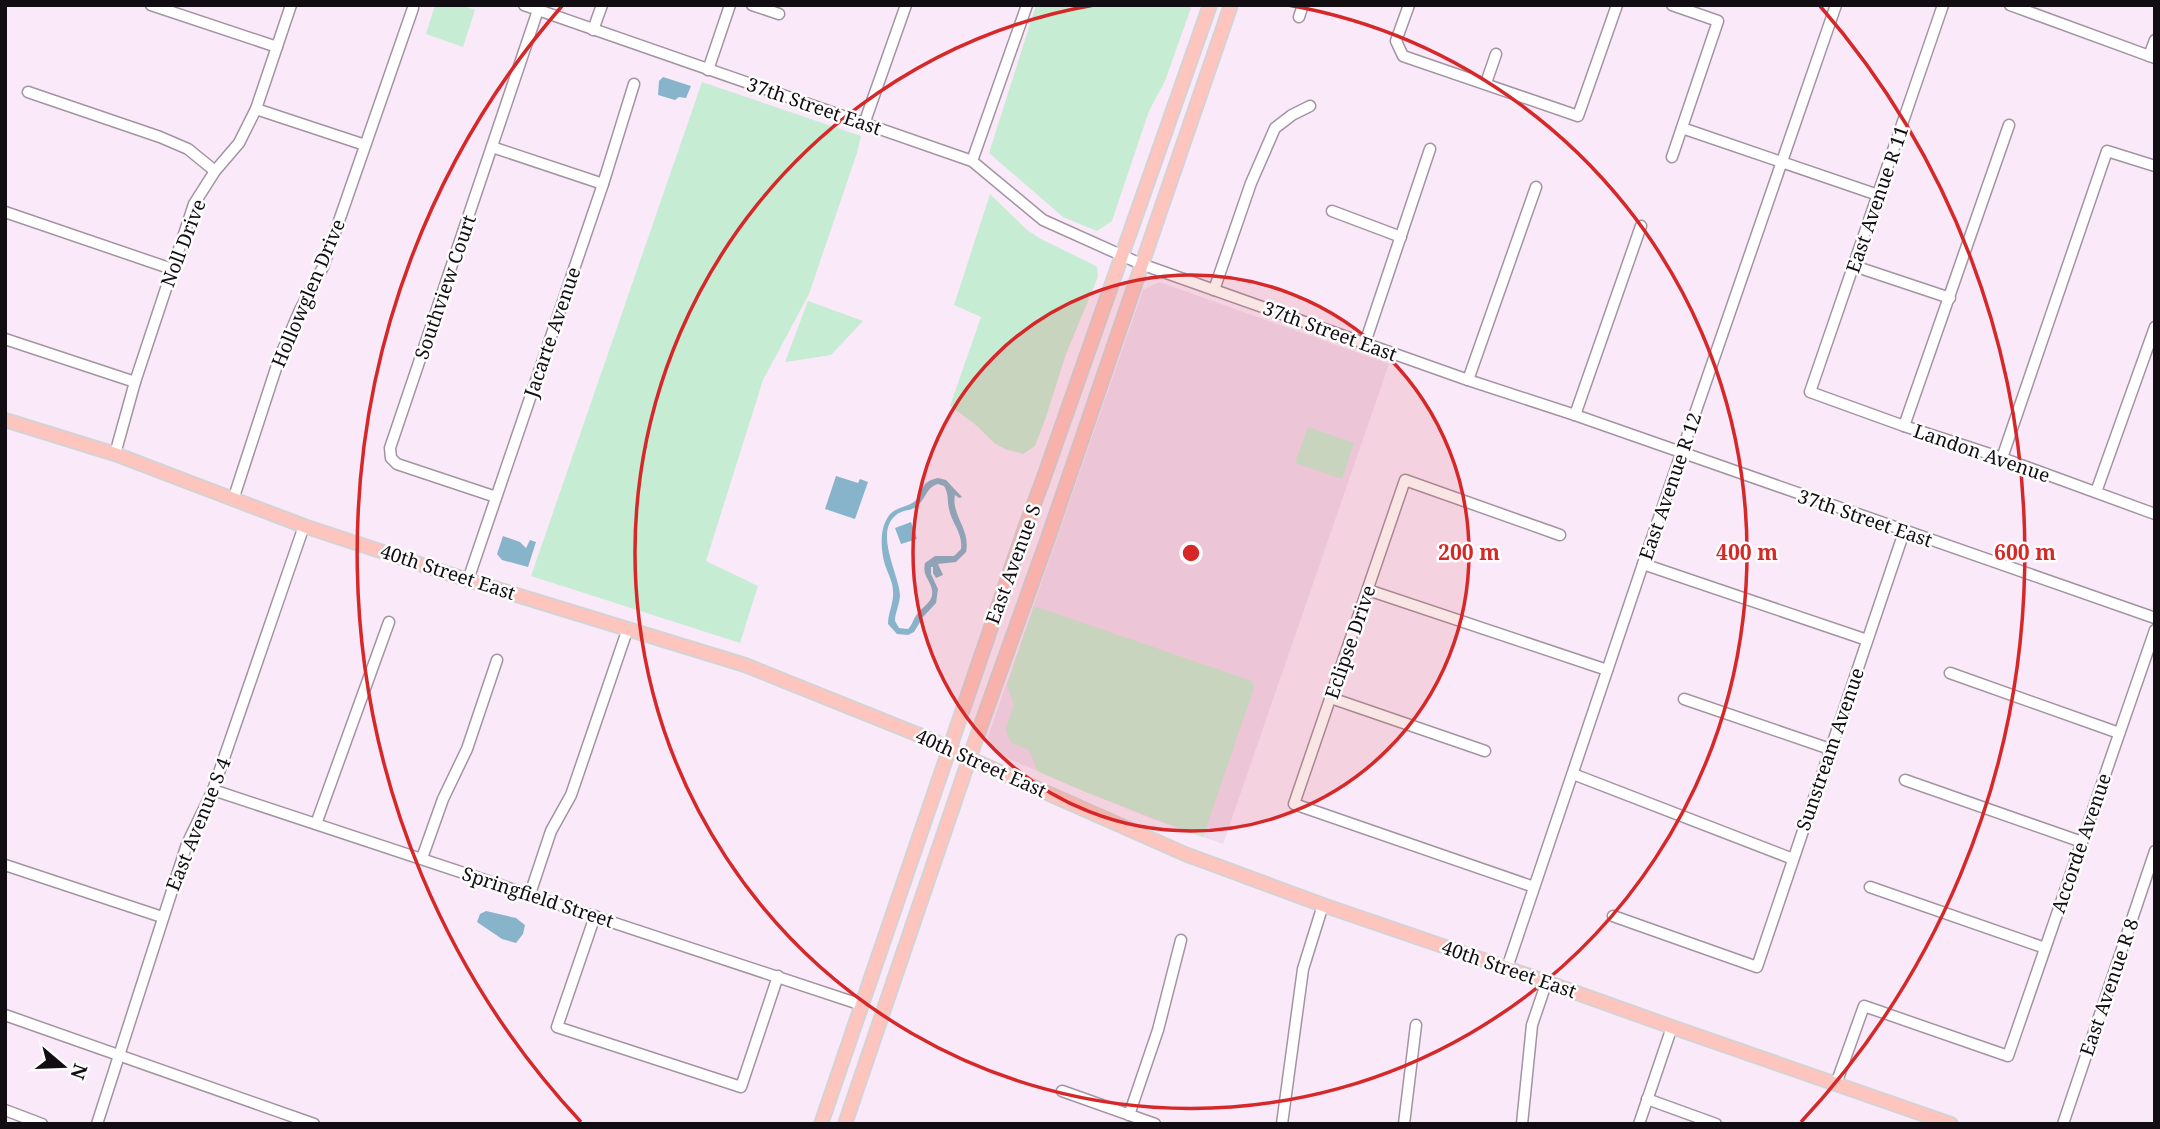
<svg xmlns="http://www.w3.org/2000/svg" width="2160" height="1129" font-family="'Noto Serif',serif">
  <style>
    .built { fill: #f0dbef }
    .green { fill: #c6ecd3 }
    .water { fill: #87b4ca; fill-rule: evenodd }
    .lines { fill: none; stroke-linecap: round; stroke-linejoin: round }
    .minor-casing { stroke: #a394a2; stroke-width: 13 }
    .major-casing { stroke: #d4d3d4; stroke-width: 16 }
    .minor { stroke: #fff; stroke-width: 10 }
    .major { stroke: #fec4be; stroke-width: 12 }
    .ring { fill: none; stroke: #d62828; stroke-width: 3.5 }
    .labels { text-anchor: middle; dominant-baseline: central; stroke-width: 5; stroke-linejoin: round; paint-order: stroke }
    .street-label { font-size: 19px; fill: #120d12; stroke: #fdfdfd }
    .centre { fill: #d62828; stroke: #fdfdfd; stroke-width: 3.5 }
    .ring-label { font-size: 21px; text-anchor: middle; font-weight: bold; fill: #d62828; stroke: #fdfdfd; stroke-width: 5; stroke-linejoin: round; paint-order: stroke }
  </style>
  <rect width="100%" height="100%" fill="#faeaf9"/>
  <polygon class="built" points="1159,282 1389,364 1223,844 1147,817 995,753 988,737 1143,290"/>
  <g class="green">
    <polygon points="435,5 462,5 475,10 463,47 426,34"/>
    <polygon points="1036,5 1192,5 1165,81 1149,111 1112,221 1097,231 1063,217 989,153"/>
    <polygon points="702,82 861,136 857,153 809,294 763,380 706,561 758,586 740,643 531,576"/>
    <polygon points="990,194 1027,230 1041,239 1094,265 1097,267 1098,277 1066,354 1046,417 1035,446 1023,454 1005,449 994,443 976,425 950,406 981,317 954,305"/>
    <polygon points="808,301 863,321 831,355 785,362"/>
    <polygon points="1308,427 1354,443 1342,479 1295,463"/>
    <polygon points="1034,606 1252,681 1254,688 1203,837 1085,792 1037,771 1032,756 1027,749 1012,743 1007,734 1006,728 1014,705 1007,685"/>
  </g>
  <g class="water">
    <polygon points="663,77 691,86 686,98 679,97 675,100 658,95 659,81"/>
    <polygon points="836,476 858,483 860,479 868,482 855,519 825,509"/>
    <path d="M938,478L946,480L962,497L959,498L955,495C951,515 971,530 966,552L956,562L938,564L943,575L936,578L933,573V567H931V574L938,589L936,603L923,617L914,632L908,635L897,634L888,624C888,613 894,603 893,591C893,582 888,574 885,565C881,551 879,530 888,517C895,506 908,508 916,500C925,489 920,482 938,478ZM938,484L944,486C949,494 947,500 949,509C952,524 963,533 961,549L954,556H935L925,563C922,576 930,579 932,590C934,602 923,606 917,614C913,619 913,624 908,629L899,628L895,621C895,612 900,604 900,595C899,574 874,533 896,515C902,510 910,511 916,507C926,500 925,488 938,484Z"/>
    <polygon points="911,522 917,539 901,544 895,528"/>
    <polygon points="503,536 520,542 526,548 530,540 536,542 528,567 502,560 497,554"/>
    <polygon points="486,911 516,918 525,925 523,934 516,943 502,939 477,922 480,914"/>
  </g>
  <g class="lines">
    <g class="minor-casing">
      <g id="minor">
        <polyline points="151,5 277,47"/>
        <polyline points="524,5 972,161 1043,220 1141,264 1468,380 1575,415 2155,618"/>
        <polyline points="752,5 779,14"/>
        <polyline points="1409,5 1396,41 1403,56 1578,116 1617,5"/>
        <polyline points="1943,5 1810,392 1904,426 2002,458 2155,514"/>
        <polyline points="2010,5 2155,58"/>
        <polyline points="1299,17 1303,5"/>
        <polyline points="593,30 602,5"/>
        <polyline points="2149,56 2155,40"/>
        <polyline points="708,70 730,5"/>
        <polyline points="1486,83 1496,54"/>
        <polyline points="28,92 160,137 188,149 215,171"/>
        <polyline points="256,109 365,145"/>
        <polyline points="864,124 906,5"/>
        <polyline points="1682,128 1878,195"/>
        <polyline points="492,147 603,184"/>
        <polyline points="1672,157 1718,21 1672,5"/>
        <polyline points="972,161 1027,5"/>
        <polyline points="1332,211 1401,237"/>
        <polyline points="5,212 172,269"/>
        <polyline points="1854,266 1950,298"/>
        <polyline points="1214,290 1251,183 1275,128 1292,115 1310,106"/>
        <polyline points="5,339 135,382"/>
        <polyline points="1365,343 1430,149"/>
        <polyline points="1468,380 1536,187"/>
        <polyline points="1575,415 1641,226"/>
        <polyline points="1904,426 2009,125"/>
        <polyline points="115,454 135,382 194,204 215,171 239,143 256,109 291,5"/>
        <polyline points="2002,458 2107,151 2155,166"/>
        <polyline points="2096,492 2155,327"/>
        <polyline points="496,497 397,464 391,458 390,448 538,10"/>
        <polyline points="233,500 279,359 300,310 323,267 413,8"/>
        <polyline points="1643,564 1867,640"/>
        <polyline points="468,580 603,184 634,84"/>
        <polyline points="1368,590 1607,670"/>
        <polyline points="1950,673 2119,733"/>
        <polyline points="1331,698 1485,751"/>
        <polyline points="1684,699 1830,749"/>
        <polyline points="1573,774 1793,859"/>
        <polyline points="1905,780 2082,842"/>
        <polyline points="213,790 862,1005"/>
        <polyline points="316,824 389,622"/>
        <polyline points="422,858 443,799 467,749 497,660"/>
        <polyline points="5,865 162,917"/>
        <polyline points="1534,887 1294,804 1405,480 1560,535"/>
        <polyline points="1870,887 2045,948"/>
        <polyline points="530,894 551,831 571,795 628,628"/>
        <polyline points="595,916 557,1027 741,1087 778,976"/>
        <polyline points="1613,916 1757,967 1904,532"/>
        <polyline points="1507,968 1643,564 1836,5"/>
        <polyline points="5,1015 314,1124"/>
        <polyline points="1836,1084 1864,1006 2008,1056 2155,630"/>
        <polyline points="1062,1091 1155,1124"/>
        <polyline points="1647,1099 1716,1124"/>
        <polyline points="5,1110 42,1124"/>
        <polyline points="1129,1115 1158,1030 1181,940"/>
        <polyline points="97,1124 187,844 213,790 304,526"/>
        <polyline points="1282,1124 1303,969 1323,905"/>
        <polyline points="1404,1124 1416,1025"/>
        <polyline points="1522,1124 1532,1025 1547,981"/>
        <polyline points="1639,1124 1672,1027"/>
        <polyline points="2063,1124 2155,851"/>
      </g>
    </g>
    <g class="major-casing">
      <g id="major">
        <polyline points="5,420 115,454 304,526 468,580 745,665 934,741 948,749 1185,854 1323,905 1507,968 1672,1027 1951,1124"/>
        <polyline points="821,1124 1025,528 1044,477 1210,5"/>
        <polyline points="845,1124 976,739 1048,538 1231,5"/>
      </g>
    </g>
    <use href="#minor" class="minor"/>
    <use href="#major" class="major"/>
  </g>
  <circle cx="1191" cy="553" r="278" fill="#d62828" fill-opacity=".12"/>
  <g class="ring">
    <circle cx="1191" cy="553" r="278"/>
    <path d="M1288 5A556 556 0 1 1 1094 5"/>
    <path d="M581 1122A834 834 0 0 1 562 6M1820 6A834 834 0 0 1 1801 1122"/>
  </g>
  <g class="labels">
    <g class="street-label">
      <text transform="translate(814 106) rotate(19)">37th Street East</text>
      <text transform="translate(1877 199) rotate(-71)">East Avenue R 11</text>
      <text transform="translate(183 243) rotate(-69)">Noll Drive</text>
      <text transform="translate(445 287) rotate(-71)">Southview Court</text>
      <text transform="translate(308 293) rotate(-67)">Hollowglen Drive</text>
      <text transform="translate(1330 331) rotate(20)">37th Street East</text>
      <text transform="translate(552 332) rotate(-71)">Jacarte Avenue</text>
      <text transform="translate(1982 453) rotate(19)">Landon Avenue</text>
      <text transform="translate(1670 486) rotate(-71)">East Avenue R 12</text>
      <text transform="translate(1865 518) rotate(19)">37th Street East</text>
      <text transform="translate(1013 564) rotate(-70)">East Avenue S</text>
      <text transform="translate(448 572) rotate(18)">40th Street East</text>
      <text transform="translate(1350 642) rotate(-71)">Eclipse Drive</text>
      <text transform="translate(1830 749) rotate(-71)">Sunstream Avenue</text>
      <text transform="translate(981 763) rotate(24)">40th Street East</text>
      <text transform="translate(198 824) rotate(-68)">East Avenue S 4</text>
      <text transform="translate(2081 843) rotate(-71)">Accorde Avenue</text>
      <text transform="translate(538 897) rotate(18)">Springfield Street</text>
      <text transform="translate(1509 969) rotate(19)">40th Street East</text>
      <text transform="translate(2109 987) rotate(-71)">East Avenue R 8</text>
    </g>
  </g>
  <circle cx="1191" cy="553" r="10" class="centre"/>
  <g class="ring-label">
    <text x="1469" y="560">200 m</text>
    <text x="1747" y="560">400 m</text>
    <text x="2025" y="560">600 m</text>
  </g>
  <rect width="2160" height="1129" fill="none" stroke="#120d12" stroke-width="14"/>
  <g transform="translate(63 1066) rotate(109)" stroke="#fdfdfd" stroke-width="5" paint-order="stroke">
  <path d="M0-5L12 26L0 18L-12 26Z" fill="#120d12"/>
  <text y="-10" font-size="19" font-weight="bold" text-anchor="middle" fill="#120d12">N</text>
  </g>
</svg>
